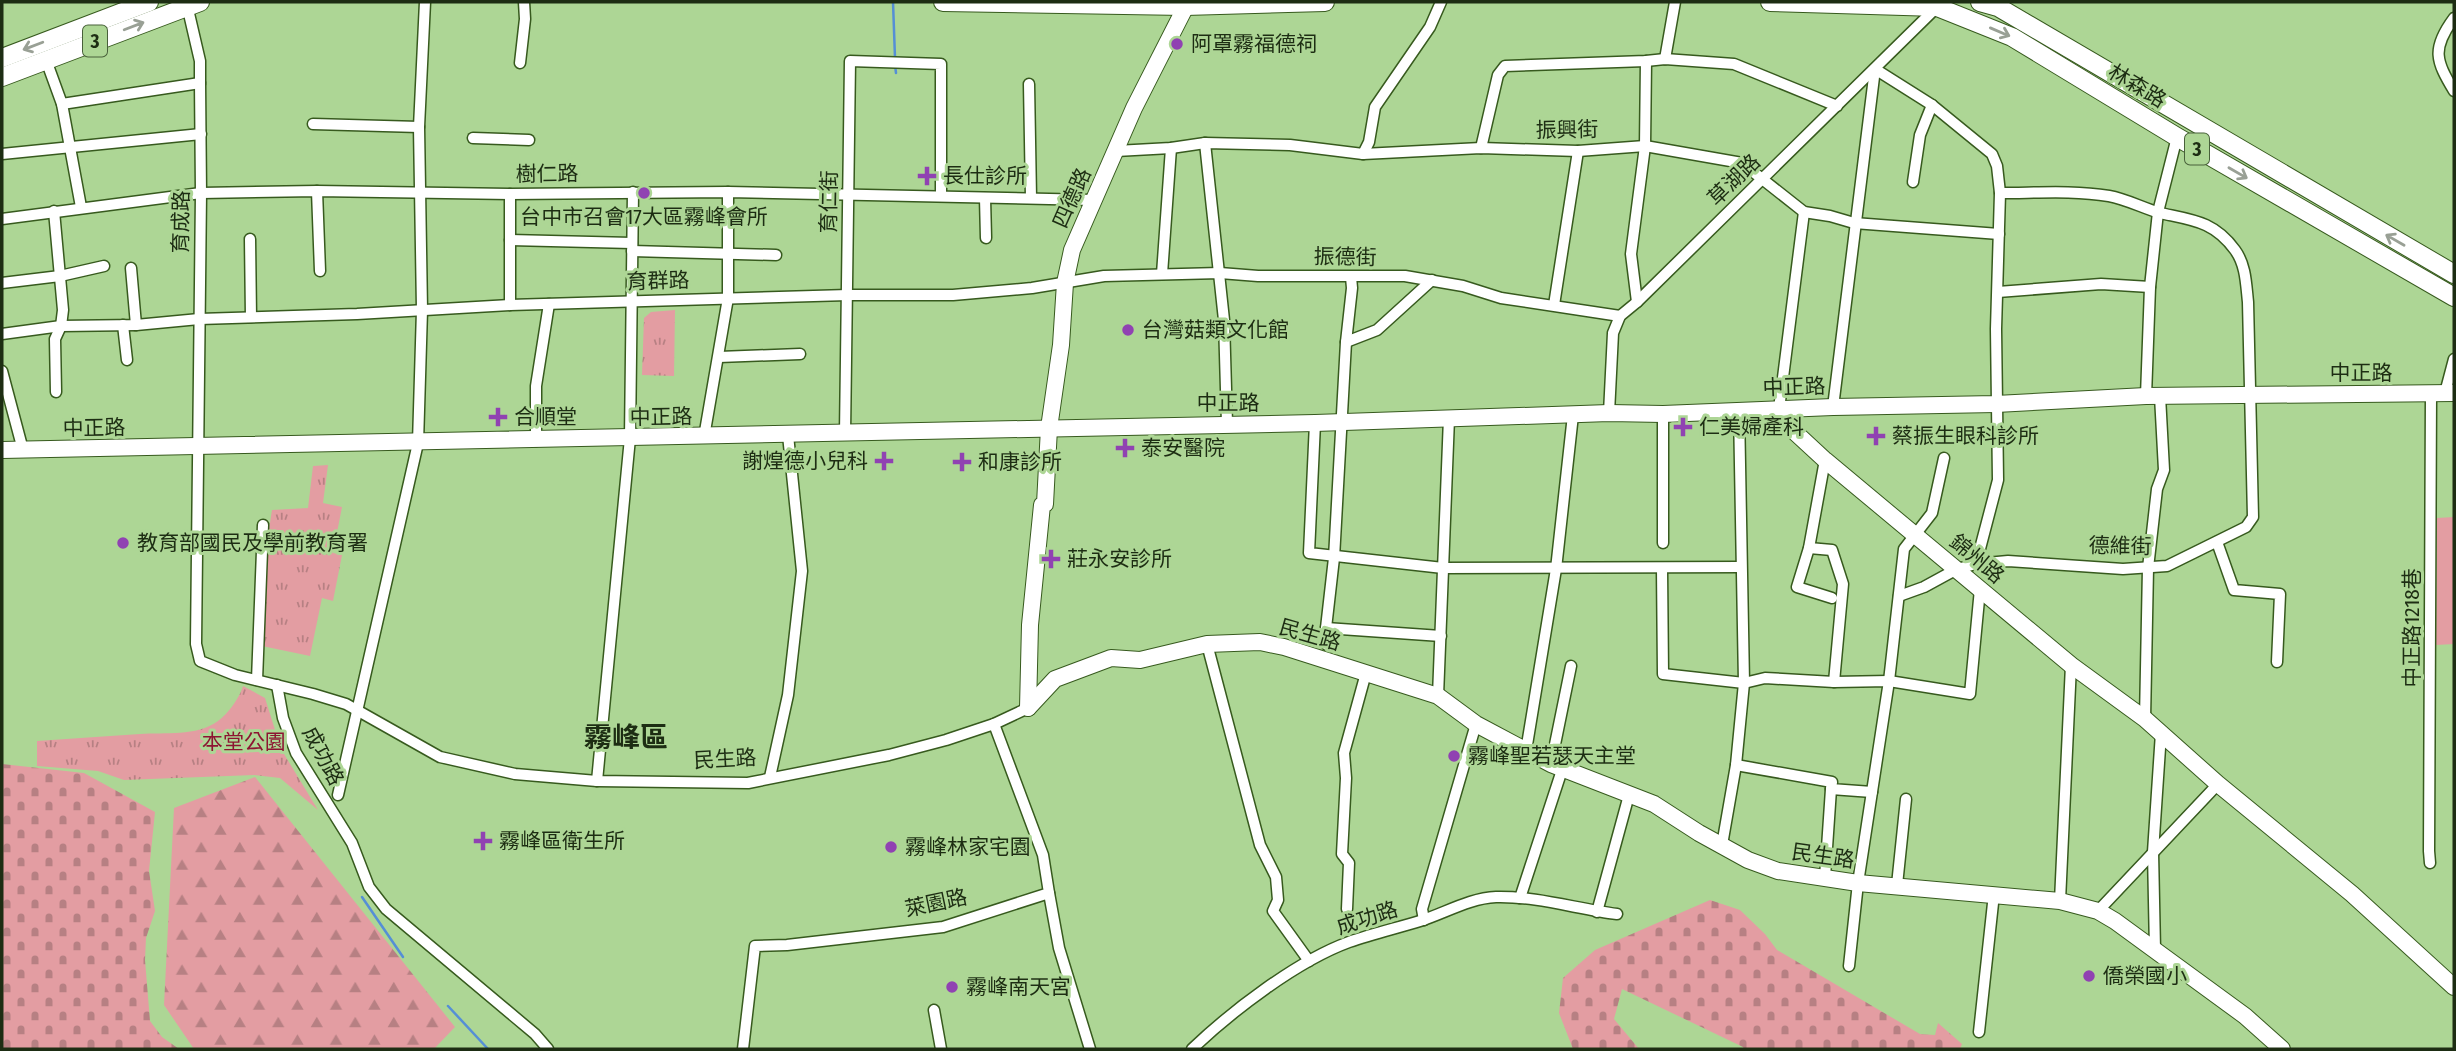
<svg xmlns="http://www.w3.org/2000/svg" width="2456" height="1051" font-family="'Fira Sans Condensed','Noto Sans TC',sans-serif">
  <style>
    .grass { fill: url(#grass-tufts) }
    .forest { fill: url(#forest-firs) }
    .cemetery { fill: url(#cemetery-stones) }
    .pitch { fill: #e39da2 }
    .lines { fill: none; stroke-linecap: round; stroke-linejoin: round }
    .stream { stroke: #558fd6; stroke-width: 2.5 }
    .street-casing { stroke: #375a1e; stroke-width: 13 }
    .secondary-casing { stroke: #375a1e; stroke-width: 18 }
    .primary-casing { stroke: #375a1e; stroke-width: 20 }
    .street { stroke: #fff; stroke-width: 10 }
    .secondary { stroke: #fff; stroke-width: 16 }
    .primary { stroke: #fff; stroke-width: 18 }
    .oneway { stroke: #99a095 }
    .poi-dot { fill: #9042b2; stroke: #add695; stroke-width: 2.5 }
    .labels { text-anchor: middle; dominant-baseline: central; stroke-width: 6; stroke-linejoin: round; paint-order: stroke }
    .shield { fill: #add695; stroke: #48603a; stroke-width: 2 }
    .shield-label { font-size: 19px; font-weight: bold; fill: #1d2d13 }
    .poi-label { font-size: 21px; fill: #1d2d13; stroke: #add695; text-anchor: start }
    .street-label { font-size: 21px; fill: #1d2d13; stroke: #add695 }
    .park-label { font-size: 21px; fill: #8d1432; stroke: #add695 }
    .district-label { font-size: 28px; font-weight: bold; fill: #1d2d13; stroke: #add695 }
  </style>
  <defs>
    <pattern id="grass-tufts" width="24" height="20" patternUnits="userSpaceOnUse" patternTransform="scale(1.75)"><rect width="24" height="20" fill="#e39da2"/><path d="M3 7l-1-3M5 7V3M7 7l1-3M15 17l-1-3M17 17v-4M19 17l1-3" fill="none" stroke="#b78083"/></pattern>
    <pattern id="forest-firs" width="22" height="20" patternUnits="userSpaceOnUse" patternTransform="scale(1.75)"><rect width="22" height="20" fill="#e39da2"/><path d="M5 1l3.5 6h-7zM16 11l3.5 6h-7z" fill="#b78083"/></pattern>
    <pattern id="cemetery-stones" width="16" height="16" patternUnits="userSpaceOnUse" patternTransform="scale(1.75)"><rect width="16" height="16" fill="#e39da2"/><path d="M2 7V4a2 2 0 0 1 4 0v3zM10 15v-3a2 2 0 0 1 4 0v3z" fill="#b78083"/></pattern>
  </defs>
  <rect width="100%" height="100%" fill="#add695"/>
  <g class="grass">
    <polygon points="675,310 674,376 642,375 644,318 651,312"/>
    <polygon points="328,465 323,503 342,507 333,553 342,555 333,601 322,598 310,656 262,646 269,529 272,510 308,508 313,466"/>
    <path d="M243,686L265,698L281,749L318,810L280,778L254,775L124,780L98,771L37,766V741C71,739 105,736 140,734C165,732 196,737 218,721C228,714 240,697 243,686Z"/>
  </g>
  <polygon class="forest" points="255,777 455,1027 434,1049 194,1049 164,1005 174,808"/>
  <g class="cemetery">
    <polygon points="2,764 84,773 155,812 149,871 155,911 146,938 145,960 150,1021 162,1037 179,1049 2,1049"/>
    <polygon points="1710,900 1740,910 1765,934 1777,950 1920,1034 1935,1035 1938,1023 1962,1044 1960,1049 1744,1049 1743,1047 1622,989 1614,1019 1639,1049 1573,1049 1559,1013 1563,978 1595,950"/>
  </g>
  <polygon class="pitch" points="2454,517 2454,644 2436,645 2437,518"/>
  <g class="lines">
    <g class="stream">
      <polyline points="893,2 895,58"/>
      <polyline points="895,65 896,73"/>
      <polyline points="362,897 403,957"/>
      <polyline points="448,1006 488,1049"/>
    </g>
    <g class="street-casing">
      <g id="street">
        <polyline points="184,3 187,5 200,61 200,83 201,193 196,644 200,661 235,675 313,694 346,704 440,757 515,774 597,781 748,783 889,755 946,740 994,724 1028,708"/>
        <path d="M2454,18C2431,49 2436,61 2454,91"/>
        <polyline points="1665,59 1675,2"/>
        <polyline points="46,60 62,104 81,207"/>
        <polyline points="520,63 525,19 524,2"/>
        <polyline points="1029,84 1031,198"/>
        <polyline points="62,104 200,83"/>
        <polyline points="313,124 419,127"/>
        <polyline points="473,138 529,140"/>
        <polyline points="1205,143 1224,320 1227,424"/>
        <polyline points="1481,148 1498,75 1505,66 1646,61 1665,59 1734,64 1837,106"/>
        <polyline points="1116,151 1171,148 1205,143 1290,145 1363,154 1481,148 1578,151 1645,146 1742,163 1804,212 1830,216 1854,223 1999,234"/>
        <polyline points="2,154 201,134"/>
        <polyline points="1363,154 1369,142 1375,107 1430,27 1441,2"/>
        <polyline points="1913,182 1920,135 1932,105"/>
        <polyline points="317,191 320,271"/>
        <polyline points="510,194 510,305"/>
        <polyline points="985,198 986,238"/>
        <polyline points="54,211 63,310 61,326 55,339 56,392"/>
        <polyline points="2,219 201,193 317,191 510,194 728,192 1094,200"/>
        <polyline points="250,239 251,317"/>
        <polyline points="510,240 632,243"/>
        <polyline points="632,251 776,255"/>
        <polyline points="131,268 136,325"/>
        <polyline points="1162,274 1171,148"/>
        <polyline points="2,283 60,276 104,266"/>
        <polyline points="1998,292 2101,284 2150,287"/>
        <polyline points="1637,302 1631,254 1645,146 1646,61"/>
        <polyline points="1554,305 1578,151"/>
        <polyline points="123,325 127,360"/>
        <polyline points="2,334 61,326 136,325 199,319 357,314 510,305 848,295 953,295 1032,288 1104,276 1220,273 1258,276 1405,276 1463,286 1501,298 1620,316"/>
        <polyline points="1346,342 1377,330 1432,280"/>
        <polyline points="719,357 800,354"/>
        <polyline points="2,371 23,450"/>
        <polyline points="2445,393 2454,359"/>
        <polyline points="2146,396 2150,287 2158,212 2177,137"/>
        <polyline points="1833,407 1875,69 1932,105 1992,154 1997,166 2000,193 1996,329 1998,480 1976,564"/>
        <polyline points="1779,409 1804,212"/>
        <polyline points="1609,413 1613,333 1620,316 1637,302 1938,6"/>
        <polyline points="1663,414 1663,543"/>
        <polyline points="1315,423 1309,553 1443,568 1741,567"/>
        <polyline points="845,434 850,61 941,64 941,196"/>
        <polyline points="704,437 728,298 728,192"/>
        <polyline points="536,441 536,386 549,304"/>
        <polyline points="1825,460 1809,548 1797,587 1832,598"/>
        <polyline points="2217,542 2234,590 2280,594 2277,662"/>
        <polyline points="1809,548 1832,550 1843,584 1834,682"/>
        <polyline points="1662,569 1663,674 1744,683 1765,678 1834,682 1889,681 1970,694 1980,589"/>
        <path d="M1899,596L1924,587L1957,569L1976,564L2008,561L2123,569L2167,566L2246,527L2253,517L2248,302C2246,284 2246,265 2235,250C2214,221 2192,220 2160,213C2143,208 2126,199 2109,196C2073,190 2036,193 2000,193"/>
        <polyline points="1326,628 1441,636"/>
        <polyline points="1207,644 1260,845 1276,877 1278,900 1273,911 1309,961"/>
        <polyline points="1327,645 1326,628 1334,558 1346,342 1352,288 1351,277"/>
        <polyline points="257,680 263,525"/>
        <polyline points="277,685 283,718 296,753 352,843 369,887 386,909 535,1034 548,1049"/>
        <polyline points="1438,696 1449,418"/>
        <polyline points="2145,719 2148,568 2157,489 2164,470 2160,396"/>
        <polyline points="1526,751 1556,569 1573,415"/>
        <polyline points="1551,764 1571,666"/>
        <polyline points="1736,765 1832,782 1831,789 1872,792"/>
        <polyline points="770,777 788,695 802,571 788,435"/>
        <polyline points="597,781 630,438 633,192"/>
        <polyline points="338,795 418,443 422,310 419,127 425,2"/>
        <polyline points="1722,845 1736,765 1744,683 1739,410"/>
        <polyline points="2430,863 2429,851 2431,394"/>
        <polyline points="1825,877 1831,789"/>
        <polyline points="1897,885 1906,799"/>
        <polyline points="1049,893 1059,948 1090,1049"/>
        <polyline points="1520,898 1562,770"/>
        <polyline points="2060,901 2071,665"/>
        <polyline points="1347,909 1349,863 1342,854 1346,778 1344,753 1366,673"/>
        <polyline points="2098,911 2218,784"/>
        <polyline points="1597,912 1629,795"/>
        <polyline points="1424,920 1422,909 1476,724"/>
        <polyline points="2155,950 2153,852 2161,733"/>
        <polyline points="1849,966 1858,883 1889,681 1904,549 1932,513 1944,458"/>
        <polyline points="934,1010 941,1049"/>
        <polyline points="1979,1032 1994,894"/>
        <polyline points="743,1049 755,946 787,945 943,927 1049,893 1043,855 994,724"/>
        <path d="M1192,1049C1232,1011 1297,961 1349,942C1372,934 1397,928 1420,921C1445,913 1470,898 1496,897C1537,896 1577,909 1617,914"/>
      </g>
    </g>
    <g class="secondary-casing">
      <g id="secondary">
        <polyline points="1771,410 1825,460 2071,665 2145,719 2218,784 2352,894 2454,987"/>
        <polyline points="2,450 1315,423 1609,413 1663,414 1833,407 1996,404 2146,396 2454,393"/>
        <polyline points="1028,708 1055,679 1111,658 1140,660 1207,644 1260,642 1284,647 1438,696 1476,724 1551,764 1654,804 1699,833 1748,860 1778,871 1858,883 2060,901 2098,911 2115,921 2245,1016 2282,1049"/>
        <polyline points="1028,708 1030,625 1042,505 1045,504 1049,428 1061,345 1065,283 1072,250 1134,108 1188,2"/>
      </g>
    </g>
    <g class="primary-casing">
      <g id="primary">
        <polyline points="943,2 1185,6 1325,2"/>
        <polyline points="1770,2 1937,7 2012,37 2177,137 2454,297"/>
        <polyline points="1980,2 1998,7 2454,274"/>
        <polyline points="2,58 149,2"/>
        <polyline points="2,77 200,2"/>
      </g>
    </g>
    <use href="#street" class="street"/>
    <use href="#secondary" class="secondary"/>
    <use href="#primary" class="primary"/>
  </g>
  <defs><path id="oneway-shaft" d="M-6 0H5M1.5-3L5.5 0L1.5 3" fill="none" stroke-width="1.6" stroke-linecap="round" stroke-linejoin="round" transform="scale(1.75)"/></defs>
  <g class="oneway">
    <use href="#oneway-shaft" transform="translate(134 26) rotate(-21)"/>
    <use href="#oneway-shaft" transform="translate(2000 32) rotate(23)"/>
    <use href="#oneway-shaft" transform="translate(33 46) rotate(159)"/>
    <use href="#oneway-shaft" transform="translate(2238 173) rotate(30)"/>
    <use href="#oneway-shaft" transform="translate(2395 240) rotate(-150)"/>
  </g>
  <g class="poi-dot">
    <circle cx="1177" cy="44" r="7"/>
    <path d="M923.5 165.5h7v7h7v7h-7v7h-7v-7h-7v-7h7z"/>
    <circle cx="644" cy="193" r="7"/>
    <circle cx="1128" cy="330" r="7"/>
    <path d="M494.5 406.5h7v7h7v7h-7v7h-7v-7h-7v-7h7z"/>
    <path d="M1679.5 416.5h7v7h7v7h-7v7h-7v-7h-7v-7h7z"/>
    <path d="M1872.5 425.5h7v7h7v7h-7v7h-7v-7h-7v-7h7z"/>
    <path d="M1121.5 437.5h7v7h7v7h-7v7h-7v-7h-7v-7h7z"/>
    <path d="M880.5 450.5h7v7h7v7h-7v7h-7v-7h-7v-7h7z"/>
    <path d="M958.5 451.5h7v7h7v7h-7v7h-7v-7h-7v-7h7z"/>
    <circle cx="123" cy="543" r="7"/>
    <path d="M1047.5 548.5h7v7h7v7h-7v7h-7v-7h-7v-7h7z"/>
    <circle cx="1454" cy="756" r="7"/>
    <path d="M479.5 830.5h7v7h7v7h-7v7h-7v-7h-7v-7h7z"/>
    <circle cx="891" cy="847" r="7"/>
    <circle cx="2089" cy="976" r="7"/>
    <circle cx="952" cy="987" r="7"/>
  </g>
  <g class="labels">
    <g class="shield">
      <rect x="83" y="25.5" width="24" height="31" rx="5"/>
      <rect x="2185" y="133.5" width="24" height="31" rx="5"/>
    </g>
    <g class="shield-label">
      <text x="95" y="41">3</text>
      <text x="2197" y="149">3</text>
    </g>
    <g class="poi-label">
      <text x="1191" y="44">阿罩霧福德祠</text>
      <text x="943" y="176">長仕診所</text>
      <text x="644" y="217" text-anchor="middle">台中市召會17大區霧峰會所</text>
      <text x="1142" y="330">台灣菇類文化館</text>
      <text x="514" y="417">合順堂</text>
      <text x="1699" y="427">仁美婦產科</text>
      <text x="1892" y="436">蔡振生眼科診所</text>
      <text x="1141" y="448">泰安醫院</text>
      <text x="868" y="461" text-anchor="end">謝煌德小兒科</text>
      <text x="978" y="462">和康診所</text>
      <text x="137" y="543">教育部國民及學前教育署</text>
      <text x="1067" y="559">莊永安診所</text>
      <text x="1468" y="756">霧峰聖若瑟天主堂</text>
      <text x="499" y="841">霧峰區衛生所</text>
      <text x="905" y="847">霧峰林家宅園</text>
      <text x="2103" y="976">僑榮國小</text>
      <text x="966" y="987">霧峰南天宮</text>
    </g>
    <g class="street-label">
      <text transform="translate(2137 86) rotate(31)">林森路</text>
      <text transform="translate(1567 130) rotate(-1)">振興街</text>
      <text transform="translate(547 174) rotate(-1)">樹仁路</text>
      <text transform="translate(1734 180) rotate(-44)">草湖路</text>
      <text transform="translate(1072 198) rotate(-66)">四德路</text>
      <text transform="translate(829 202) rotate(-89)">育仁街</text>
      <text transform="translate(181 222) rotate(-89)">育成路</text>
      <text transform="translate(1345 257) rotate(1)">振德街</text>
      <text transform="translate(658 281) rotate(-2)">育群路</text>
      <text x="2361" y="373">中正路</text>
      <text transform="translate(1794 387) rotate(-2)">中正路</text>
      <text x="1228" y="403">中正路</text>
      <text transform="translate(661 417) rotate(-1)">中正路</text>
      <text transform="translate(94 428) rotate(-1)">中正路</text>
      <text transform="translate(2120 546) rotate(1)">德維街</text>
      <text transform="translate(1977 559) rotate(40)">錦州路</text>
      <text transform="translate(2412 628) rotate(-90)">中正路1218巷</text>
      <text transform="translate(1310 635) rotate(16)">民生路</text>
      <text transform="translate(323 756) rotate(62)">成功路</text>
      <text transform="translate(725 759) rotate(-3)">民生路</text>
      <text transform="translate(1823 856) rotate(8)">民生路</text>
      <text transform="translate(936 903) rotate(-12)">萊園路</text>
      <text transform="translate(1367 918) rotate(-18)">成功路</text>
    </g>
    <g class="park-label">
      <text x="244" y="742">本堂公園</text>
    </g>
    <g class="district-label">
      <text x="626" y="737">霧峰區</text>
    </g>
  </g>
  <rect width="2456" height="1051" fill="none" stroke="#1d2d13" stroke-width="7"/>
</svg>
